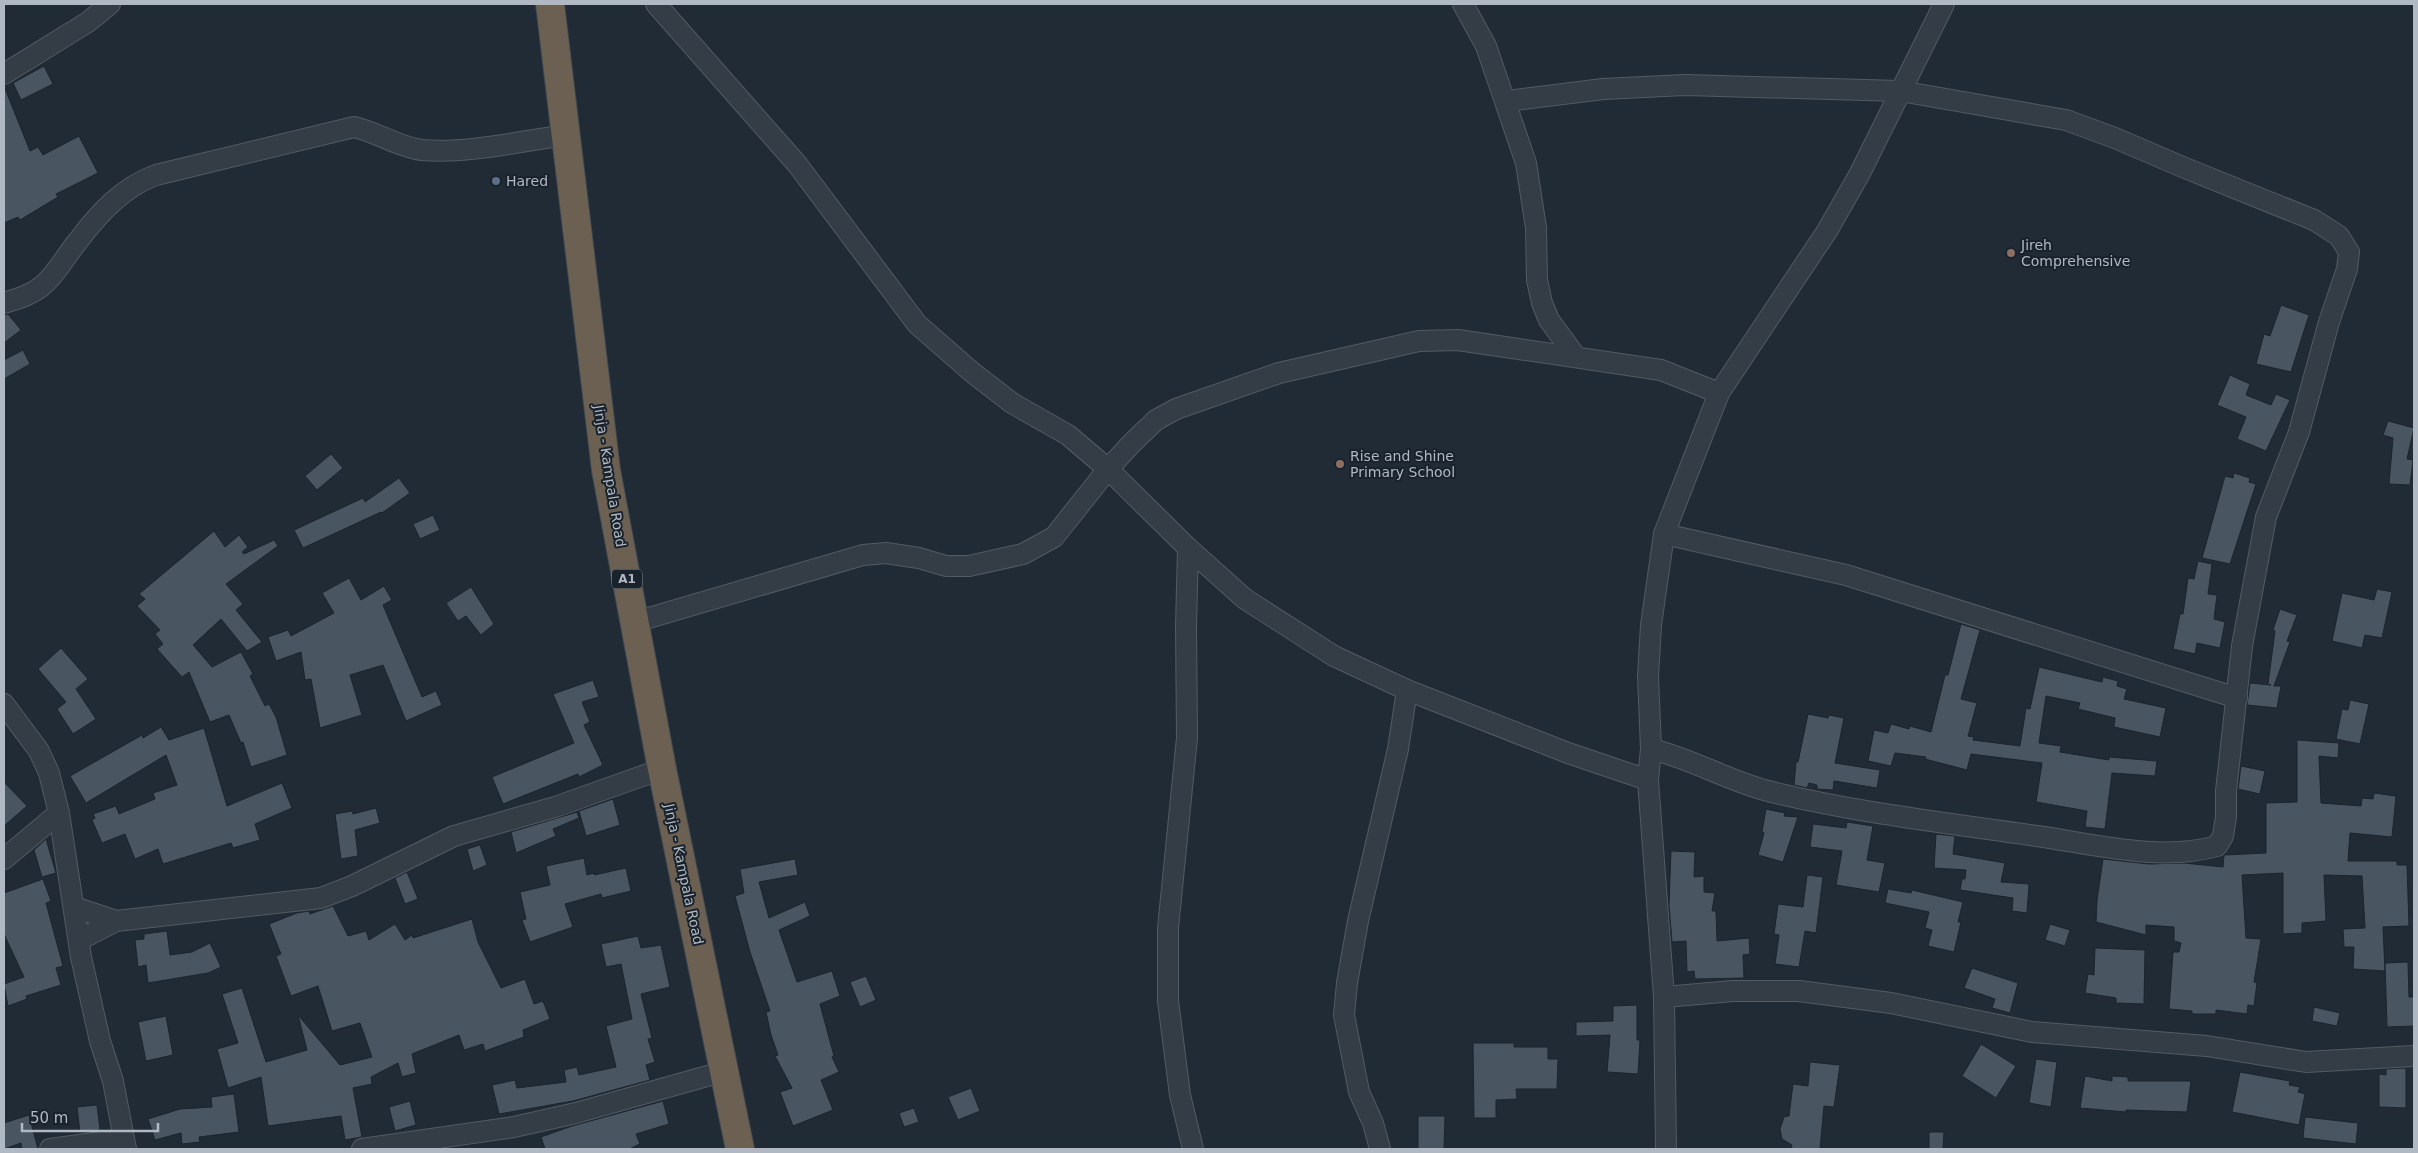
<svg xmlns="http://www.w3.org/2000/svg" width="2418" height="1153" font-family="'DejaVu Sans',sans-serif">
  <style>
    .building { fill: #495561; stroke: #1c242d }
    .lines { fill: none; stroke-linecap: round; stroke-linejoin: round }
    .minor-casing { stroke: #525b64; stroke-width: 22 }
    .highway-casing { stroke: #3f4851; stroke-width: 30 }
    .minor { stroke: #343d46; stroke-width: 20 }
    .highway { stroke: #6c6052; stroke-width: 28 }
    .service-dot { fill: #5c6f8a; stroke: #1a222b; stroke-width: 2 }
    .education-dot { fill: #8d6e63; stroke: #1a222b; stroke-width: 2 }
    .labels { text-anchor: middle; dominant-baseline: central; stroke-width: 4; stroke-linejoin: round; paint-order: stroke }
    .shield { fill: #1a222b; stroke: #828b95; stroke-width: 1 }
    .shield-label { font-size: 12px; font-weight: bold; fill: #afb8c3 }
    .poi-label { font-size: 14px; fill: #afb8c3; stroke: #1a222b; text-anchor: start }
    .street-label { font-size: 14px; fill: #afb8c3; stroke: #1a222b }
  </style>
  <rect width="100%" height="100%" fill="#212b35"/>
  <g class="building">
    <polygon points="44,66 53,84 21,100 13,83"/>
    <polygon points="4,86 30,151 38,147 43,155 79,136 98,173 56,194 58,197 20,220 18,217 4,223"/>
    <polygon points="2281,305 2309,315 2291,372 2256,364 2264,334 2270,336"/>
    <polygon points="8,314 21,330 4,343 4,315"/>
    <polygon points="23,350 30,364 4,379 4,360"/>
    <polygon points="2230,375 2250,384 2246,395 2271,405 2276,394 2290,400 2266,451 2237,439 2246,417 2217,405"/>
    <polygon points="2388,421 2414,428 2407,459 2413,460 2410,485 2389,484 2393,438 2383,435"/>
    <polygon points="331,454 343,468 317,490 305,476"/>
    <polygon points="2234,473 2250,478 2249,482 2256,484 2230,564 2202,558 2225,476 2233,478"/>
    <polygon points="399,478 410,493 382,513 381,512 303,548 294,530 363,498 365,502"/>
    <polygon points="433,515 440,530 420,539 413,524"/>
    <polygon points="214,531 225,547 239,535 248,547 242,552 244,554 274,540 278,546 226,584 243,604 236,610 262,642 247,651 221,619 193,645 212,667 241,652 253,674 250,676 265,706 269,704 276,717 287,755 251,767 243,742 241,743 229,715 210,722 189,672 182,677 157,649 163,644 155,634 160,630 137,606 145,599 139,594"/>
    <polygon points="2198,561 2212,564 2208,594 2217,595 2214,619 2225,622 2220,648 2197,643 2195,654 2173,649 2180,614 2183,614 2188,578 2194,579"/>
    <polygon points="349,578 361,600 384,586 392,600 383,605 422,697 436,691 442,705 406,721 383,665 350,675 362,715 320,728 311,679 305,680 301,652 276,661 268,637 288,630 291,636 334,613 322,593"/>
    <polygon points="471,587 494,624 481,635 466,616 458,621 446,603"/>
    <polygon points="2377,589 2392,592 2382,638 2365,635 2362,648 2332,641 2342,593 2374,600"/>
    <polygon points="2280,609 2297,615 2287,641 2290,642 2274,686 2281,686 2277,708 2247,705 2250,683 2271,685 2268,684 2275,631 2273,630"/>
    <polygon points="1961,624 1980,630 1961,699 1977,703 1968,736 1974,737 1973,740 2020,746 2026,708 2030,709 2039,667 2102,682 2103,677 2118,681 2117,686 2127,689 2124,699 2166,708 2160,737 2114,727 2115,718 2078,709 2080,703 2046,696 2039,743 2061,746 2060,752 2109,760 2109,757 2157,761 2155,776 2112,773 2105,829 2085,827 2087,811 2036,802 2042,763 1971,754 1967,770 1925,759 1926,757 1895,753 1891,766 1868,761 1874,730 1888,733 1891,724 1909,729 1910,726 1931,732 1945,675 1948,675"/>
    <polygon points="61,648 88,679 76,689 96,719 73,734 57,709 66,702 38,669"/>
    <polygon points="593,680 599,697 582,702 590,722 584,725 603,765 579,777 578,774 503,804 492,777 574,743 553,694"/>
    <polygon points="2350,700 2369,704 2360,744 2336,739 2342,709 2348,710"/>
    <polygon points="1808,714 1828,718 1829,715 1844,718 1835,763 1880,770 1877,788 1834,781 1833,790 1817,789 1817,785 1809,783 1807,788 1794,785 1796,762 1798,762"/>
    <polygon points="161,727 169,740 204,728 227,806 282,783 292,808 255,824 260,840 233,848 231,843 163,864 158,849 135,859 125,834 102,843 92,820 95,818 93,814 116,806 119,814 155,799 153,793 177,785 166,755 86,803 70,776 142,735 143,738"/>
    <polygon points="2297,740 2339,743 2338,758 2319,756 2321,803 2361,806 2362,798 2373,799 2374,793 2396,796 2392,837 2350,833 2348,861 2397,861 2397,865 2407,865 2409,926 2383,927 2385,971 2353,969 2354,947 2344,947 2343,929 2365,928 2362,876 2324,875 2326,921 2302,923 2302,933 2283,934 2283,873 2242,875 2246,938 2261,939 2254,982 2257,983 2254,1006 2248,1005 2247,1014 2216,1010 2216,1014 2192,1014 2192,1011 2169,1009 2173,952 2179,952 2181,943 2174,941 2174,927 2146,925 2146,935 2096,922 2097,900 2103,859 2149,864 2184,863 2223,867 2224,855 2266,853 2266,803 2297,802"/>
    <polygon points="2241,766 2265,771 2260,794 2238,789"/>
    <polygon points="4,782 27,806 4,826"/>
    <polygon points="613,799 620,825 586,836 579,811"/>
    <polygon points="376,808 380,823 355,830 358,856 341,859 335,814 352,811 353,814"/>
    <polygon points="1766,809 1785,813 1784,816 1798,817 1783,862 1758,855 1764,833 1762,832"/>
    <polygon points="577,812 579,818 553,829 556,836 516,853 511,832"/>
    <polygon points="1847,822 1873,826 1867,860 1885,863 1879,892 1836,885 1842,851 1810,847 1813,824 1846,828"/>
    <polygon points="1936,834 1955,836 1953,854 2005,863 2001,882 2029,884 2027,913 2012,911 2013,898 1960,890 1962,879 1965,879 1966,870 1934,868"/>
    <polygon points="46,839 56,873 42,877 34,850"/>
    <polygon points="480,845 487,865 473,871 467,849"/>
    <polygon points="1671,851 1695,852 1694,877 1704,876 1704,892 1715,893 1712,911 1716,911 1717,941 1749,938 1750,954 1743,955 1744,978 1695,979 1694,971 1687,972 1686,941 1672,942 1669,905"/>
    <polygon points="584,858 587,875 594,873 594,875 626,868 631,891 602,898 601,894 565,904 573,927 530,942 522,920 526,919 520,892 550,885 546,866"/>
    <polygon points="795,859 798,875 759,882 769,918 805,902 810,916 779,930 797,982 832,971 840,996 820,1004 834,1056 832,1057 839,1072 821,1080 833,1110 793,1126 780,1092 792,1088 775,1056 778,1055 771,1035 766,1012 770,1011 750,952 735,896 744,893 740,869"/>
    <polygon points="407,872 418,899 405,904 395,878"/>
    <polygon points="1807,875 1823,877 1816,933 1805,931 1799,967 1775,964 1779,935 1774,934 1778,904 1803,907"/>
    <polygon points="43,879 51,901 46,903 63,966 56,968 61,985 26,996 27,999 8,1006 4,984 24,977 4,934 4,893"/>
    <polygon points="1888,889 1911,893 1912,890 1963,902 1958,922 1961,922 1954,952 1928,946 1932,930 1925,928 1929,912 1885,903"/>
    <polygon points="333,906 348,936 366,931 369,940 395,924 405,940 412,935 413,938 472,919 478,942 501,988 525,979 534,1004 543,1001 550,1019 523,1030 524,1037 485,1051 483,1044 464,1050 459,1035 412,1054 416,1073 402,1077 398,1063 371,1077 372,1084 353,1088 362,1137 345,1140 341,1116 268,1126 261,1077 228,1088 217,1049 238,1043 222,994 242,988 266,1062 307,1050 298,1015 340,1065 372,1057 360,1023 332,1031 318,986 291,996 276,956 281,954 269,924 297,913 309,911 310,914"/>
    <polygon points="2050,924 2070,930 2065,946 2045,940"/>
    <polygon points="167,931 170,955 192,952 210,943 221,967 208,973 148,983 146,965 138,967 135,940 144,939 144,934"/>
    <polygon points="638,936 641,948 661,945 670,987 641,994 652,1038 648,1039 655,1062 646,1065 650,1080 573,1101 499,1114 492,1085 515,1080 517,1088 566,1082 564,1070 577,1067 579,1075 616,1067 606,1026 632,1019 621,964 606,967 601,944"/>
    <polygon points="2095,948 2145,950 2144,1004 2116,1003 2116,998 2085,993 2088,974 2094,975"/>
    <polygon points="2408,962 2409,997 2414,997 2414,1026 2387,1027 2385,963"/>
    <polygon points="1972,968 2018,983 2010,1013 1992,1008 1995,999 1964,988"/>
    <polygon points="866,976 876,1000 860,1007 850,982"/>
    <polygon points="1637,1005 1637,1040 1640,1040 1638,1074 1607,1072 1610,1035 1576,1036 1576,1022 1613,1021 1613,1006"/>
    <polygon points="2314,1007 2340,1013 2337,1026 2312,1021"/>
    <polygon points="166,1016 173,1055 146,1061 138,1022"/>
    <polygon points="1473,1043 1514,1043 1514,1047 1548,1047 1548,1059 1558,1059 1557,1089 1516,1089 1517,1099 1496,1100 1496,1118 1474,1118"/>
    <polygon points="1981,1044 2016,1066 1996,1098 1962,1076"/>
    <polygon points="2036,1059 2057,1062 2051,1107 2029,1103"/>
    <polygon points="1810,1062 1840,1065 1834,1107 1824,1106 1820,1149 1791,1149 1792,1145 1782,1139 1780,1129 1784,1117 1789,1116 1793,1084 1808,1086"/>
    <polygon points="2406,1068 2406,1108 2379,1107 2379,1074 2386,1075 2386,1069"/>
    <polygon points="2240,1072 2290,1081 2289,1085 2300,1087 2298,1092 2305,1094 2299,1125 2232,1112"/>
    <polygon points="2085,1076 2112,1081 2112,1076 2128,1077 2128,1081 2191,1081 2187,1112 2126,1110 2126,1112 2080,1108"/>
    <polygon points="971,1088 980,1111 958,1120 948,1097"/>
    <polygon points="234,1094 239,1132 199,1137 200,1142 182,1144 181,1133 155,1140 148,1119 180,1109 212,1107 211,1097"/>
    <polygon points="410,1101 416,1125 395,1131 389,1107"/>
    <polygon points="663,1101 669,1124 636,1134 640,1144 629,1149 545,1149 541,1137 572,1126"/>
    <polygon points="97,1105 100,1130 80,1133 77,1107"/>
    <polygon points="914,1108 919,1122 904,1127 899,1113"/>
    <polygon points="29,1115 38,1149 22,1149 21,1143 4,1149 4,1123"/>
    <polygon points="1418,1116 1445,1116 1444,1149 1418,1149"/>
    <polygon points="2305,1117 2358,1123 2356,1144 2303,1138"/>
    <polygon points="1929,1132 1944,1132 1943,1149 1929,1149"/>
  </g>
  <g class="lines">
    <g class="minor-casing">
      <g id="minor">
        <polyline points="656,4 797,164 917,324 973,373 1012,403 1068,435 1108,469 1188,548 1245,599 1334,656 1407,690 1568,753 1648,780"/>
        <polyline points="1463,4 1486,46 1526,163 1536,228 1537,280 1542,303 1549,320 1576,357"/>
        <polyline points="4,74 88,22 110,4"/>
        <path d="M1507,101L1603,89L1685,85L1900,91L2066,120L2115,138L2185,168L2314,220L2339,236L2349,252L2347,269L2329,322L2299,432L2266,517L2242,646L2226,791V817L2223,836L2217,846C2160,862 2094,844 2037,836C1948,823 1859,813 1772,792C1730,782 1693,759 1651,749"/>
        <path d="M4,303C17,299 31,295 42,286C57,274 66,255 78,241C99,213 123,187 156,175L354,127C377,132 398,147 422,150C466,154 522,141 566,135"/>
        <polyline points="1664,534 1846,575 2237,698"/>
        <polyline points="1188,548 1186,626 1187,738 1168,928 1168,1001 1180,1095 1193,1149"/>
        <polyline points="635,622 863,555 886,553 919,558 946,566 969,566 1023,554 1054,537 1108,469 1132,443 1156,420 1176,409 1279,373 1419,341 1458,340 1661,370 1719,393"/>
        <polyline points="4,704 39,751 49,773 59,813 81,957 100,1041 113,1081 126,1149"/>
        <polyline points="4,859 59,813"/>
        <polyline points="74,907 116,921"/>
        <polyline points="79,940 116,921 321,898 352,886 454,836 555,807 662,769"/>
        <polyline points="1664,997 1733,991 1799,991 1891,1003 2032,1032 2207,1046 2306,1062 2414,1056"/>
        <polyline points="50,1149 124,1139"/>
        <polyline points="362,1149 514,1127 576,1113 725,1071"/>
        <polyline points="1380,1149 1373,1123 1359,1092 1344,1015 1347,983 1358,921 1398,749 1407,690"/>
        <polyline points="1666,1149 1664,997 1648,780 1651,749 1648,676 1651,625 1664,534 1719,393 1827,231 1859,175 1944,4"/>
      </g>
    </g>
    <g class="highway-casing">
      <polyline id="highway" points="550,4 606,470 662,769 740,1149"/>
    </g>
    <use href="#minor" class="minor"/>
    <use href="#highway" class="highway"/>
  </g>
  <circle class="service-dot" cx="496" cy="181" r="5"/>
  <g class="education-dot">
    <circle cx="2011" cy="253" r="5"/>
    <circle cx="1340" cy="464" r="5"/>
  </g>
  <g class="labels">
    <rect class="shield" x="612" y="569.5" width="30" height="19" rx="4"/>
    <g class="shield-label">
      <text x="627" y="579">A1</text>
    </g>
    <g class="poi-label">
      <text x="506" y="181">Hared</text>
      <text x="2021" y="245">Jireh<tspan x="2021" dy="16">Comprehensive</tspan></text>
      <text x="1350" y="456">Rise and Shine<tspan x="1350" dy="16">Primary School</tspan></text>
    </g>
    <g class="street-label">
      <text transform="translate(610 476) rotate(81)">Jinja - Kampala Road</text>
      <text transform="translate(684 874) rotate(78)">Jinja - Kampala Road</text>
    </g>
  </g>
  <rect width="2418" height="1153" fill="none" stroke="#afb8c3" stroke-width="10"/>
  <path d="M22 1123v8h136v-8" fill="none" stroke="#afb8c3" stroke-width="2.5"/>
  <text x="30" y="1123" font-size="15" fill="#afb8c3" stroke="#1a222b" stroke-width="4" paint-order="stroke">50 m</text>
</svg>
